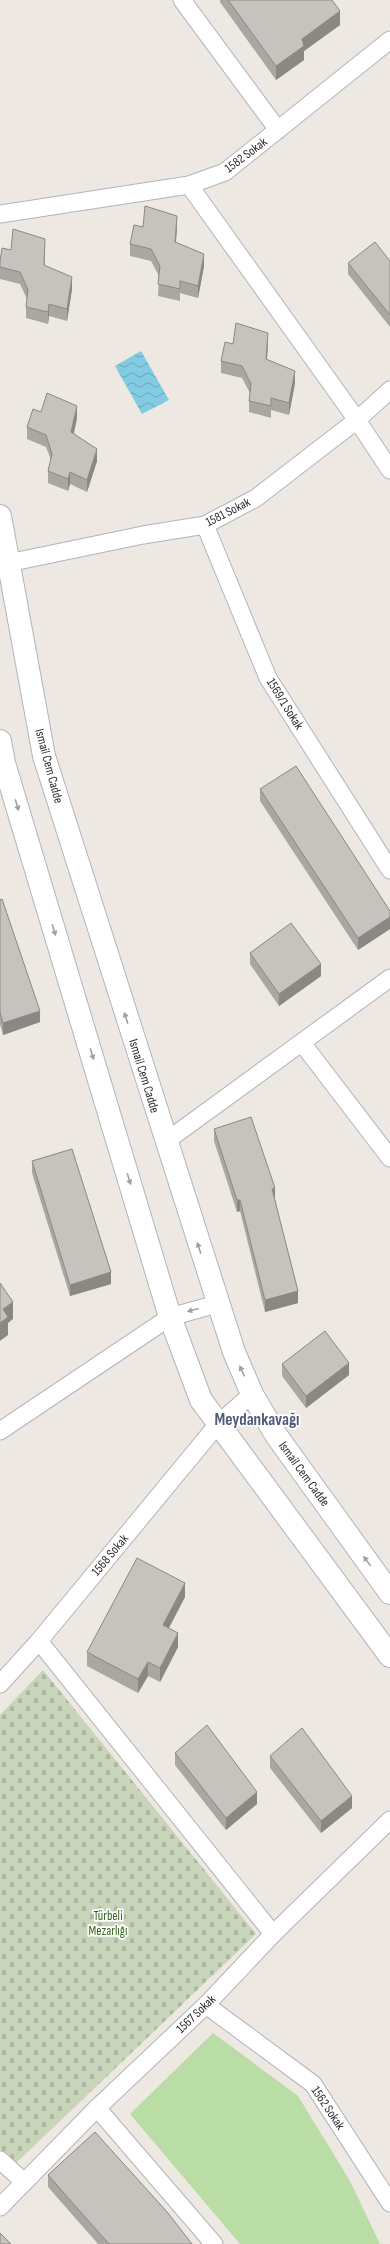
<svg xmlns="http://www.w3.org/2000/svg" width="390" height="2244" font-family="'Sofia Sans Condensed',sans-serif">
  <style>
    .cemetery { fill: url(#cemetery-stones) }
    .park { fill: #b9dda5 }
    .water { fill: url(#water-waves) }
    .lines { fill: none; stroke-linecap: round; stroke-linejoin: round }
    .street-casing { stroke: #b2b4bc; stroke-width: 19 }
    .secondary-casing { stroke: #b2b4bc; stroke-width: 24 }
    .street { stroke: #fff; stroke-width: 17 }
    .secondary { stroke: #fff; stroke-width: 22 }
    .wall { fill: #aaa7a3 }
    .shaded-wall { fill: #8b8884 }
    .building { fill: #c6c2bd; stroke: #8b8884 }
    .oneway { fill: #a0a0a0 }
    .labels { text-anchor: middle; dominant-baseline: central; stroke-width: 3.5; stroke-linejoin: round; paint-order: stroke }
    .street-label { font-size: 13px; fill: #2d2d2d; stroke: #fff }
    .park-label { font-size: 13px; fill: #326523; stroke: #fff }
    .district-label { font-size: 17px; font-weight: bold; fill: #525a7a; stroke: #fff }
  </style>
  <defs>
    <pattern id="cemetery-stones" width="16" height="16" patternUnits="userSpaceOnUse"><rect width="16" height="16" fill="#c8d5bb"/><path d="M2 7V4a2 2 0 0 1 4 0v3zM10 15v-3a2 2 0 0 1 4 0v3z" fill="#acb7a1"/></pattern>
    <pattern id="water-waves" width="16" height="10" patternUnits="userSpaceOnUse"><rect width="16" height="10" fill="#81cbe3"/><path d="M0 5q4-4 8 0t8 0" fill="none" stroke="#6aa5b8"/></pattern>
  </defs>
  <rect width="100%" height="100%" fill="#ede8e2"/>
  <polygon class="cemetery" points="43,1670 256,1934 15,2164 0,2149 0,1715"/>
  <polygon class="park" points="213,2033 298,2096 350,2181 380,2244 240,2244 130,2114"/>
  <polygon class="water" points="141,351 169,400 142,414 115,366"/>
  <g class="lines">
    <g class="street-casing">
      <g id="street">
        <polyline points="182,0 278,130"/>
        <polyline points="189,185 357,420 390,470"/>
        <polyline points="0,214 189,185 225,172 390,40"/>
        <polyline points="205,525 268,678 390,870"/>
        <polyline points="8,563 143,535 205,525 256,498 357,420 390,390"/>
        <polyline points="302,1043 390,1158"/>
        <polyline points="165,1142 390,978"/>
        <polyline points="0,1431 170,1317 217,1304"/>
        <polyline points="39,1641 273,1934"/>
        <polyline points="0,1684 39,1641 218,1424 252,1394"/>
        <polyline points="206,2005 313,2084 390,2203"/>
        <polyline points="97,2108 214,2244"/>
        <polyline points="0,2160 24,2182"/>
        <polyline points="0,2207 97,2108 206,2005 273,1934 390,1820"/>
      </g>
    </g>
    <g class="secondary-casing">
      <g id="secondary">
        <polyline points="0,516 44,756 234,1352 252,1394 276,1435 390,1593"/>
        <polyline points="0,741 4,763 170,1317 201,1400 390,1656"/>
      </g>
    </g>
    <use href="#street" class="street"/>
    <use href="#secondary" class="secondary"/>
  </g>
  <g class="wall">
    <polygon points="220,0 332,0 340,25 304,51 304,60 276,80 220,2"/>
    <polygon points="143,227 177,227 176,242 204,266 198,298 180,293 180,301 158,296 159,276 151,261 130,256 130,244"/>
    <polygon points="11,250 45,250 44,265 72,289 67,321 49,316 48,324 26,318 26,307 27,299 20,284 0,279 0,261"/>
    <polygon points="390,261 390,327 348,274 348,263"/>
    <polygon points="233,344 268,344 267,359 295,383 289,415 271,410 271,418 249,412 249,401 250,393 242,378 221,373 221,361"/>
    <polygon points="41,412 77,418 74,434 97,461 87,492 70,484 68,491 48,483 48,471 51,460 46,447 27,439 27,427"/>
    <polygon points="260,789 390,911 390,929 358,950 260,801"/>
    <polygon points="0,900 40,1022 3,1035 0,1024"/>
    <polygon points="250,953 321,976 279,1006 250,964"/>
    <polygon points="214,1129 275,1199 298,1303 265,1312 240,1211 237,1212 214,1141"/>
    <polygon points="32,1161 111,1284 70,1296 32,1173"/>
    <polygon points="282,1364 349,1375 306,1408 282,1376"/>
    <polygon points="185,1597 169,1628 178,1647 160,1682 148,1676 138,1693 87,1666 87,1652"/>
    <polygon points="175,1753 257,1804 226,1830 175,1765"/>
    <polygon points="270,1756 352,1808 321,1833 270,1768"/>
    <polygon points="48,2175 192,2244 98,2244 48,2187"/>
  </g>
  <g class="shaded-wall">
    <polygon points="340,11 340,25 304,51 304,60 276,80 276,66 302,39"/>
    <polygon points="177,216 177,227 175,254 175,242"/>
    <polygon points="45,239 45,250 44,277 44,265"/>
    <polygon points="204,254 204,266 198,298 198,286"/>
    <polygon points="72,277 72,289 67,321 67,309"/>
    <polygon points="49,304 49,316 48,324 48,312"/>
    <polygon points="268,333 268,344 266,371 266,359"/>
    <polygon points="295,371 295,383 289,415 289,403"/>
    <polygon points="77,406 77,418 71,444 71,432"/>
    <polygon points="97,449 97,461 87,492 87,480"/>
    <polygon points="70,472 70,484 68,491 68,479"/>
    <polygon points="390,917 390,929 358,950 358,938"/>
    <polygon points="321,964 321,976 279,1006 279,994"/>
    <polygon points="40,1011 40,1022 3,1035 3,1023"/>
    <polygon points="275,1188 275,1200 272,1189"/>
    <polygon points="237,1200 240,1200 240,1211 237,1212"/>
    <polygon points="111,1272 111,1284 70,1296 70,1285"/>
    <polygon points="298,1291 298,1303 265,1312 265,1300"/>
    <polygon points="13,1302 13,1319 8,1323 8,1335 0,1341 0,1324 3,1309"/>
    <polygon points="349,1363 349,1375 306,1408 306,1396"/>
    <polygon points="185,1583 185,1597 163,1639 163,1625"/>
    <polygon points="178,1633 178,1647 160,1682 160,1668"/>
    <polygon points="148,1662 148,1676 138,1693 138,1679"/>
    <polygon points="257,1792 257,1804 226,1830 226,1818"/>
    <polygon points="352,1796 352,1808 321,1833 321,1821"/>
  </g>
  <g class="building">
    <polygon points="228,0 332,0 340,11 302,39 304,46 276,66"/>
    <polygon points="145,206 177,216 175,242 204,254 198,286 180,281 180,289 158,284 160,266 151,249 130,244 134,225 143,227"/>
    <polygon points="13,229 45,239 44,265 72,277 67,309 49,304 48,312 26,307 28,290 20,272 0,267 0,261 2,248 11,250"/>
    <polygon points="375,242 390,261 390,315 348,263"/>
    <polygon points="236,323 268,333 266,359 295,371 289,403 271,398 271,406 249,401 251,384 242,366 221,361 225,342 233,344"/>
    <polygon points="47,393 77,406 71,432 97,449 87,480 70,472 68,479 48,471 52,454 46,435 27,427 33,409 41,412"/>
    <polygon points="296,766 390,911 390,917 358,938 260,789"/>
    <polygon points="2,899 40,1011 3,1023 0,1012 0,900"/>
    <polygon points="291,923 321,964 279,994 250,953"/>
    <polygon points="251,1117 275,1188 272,1189 298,1291 265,1300 240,1200 237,1200 214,1129"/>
    <polygon points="72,1149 111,1272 70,1285 32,1161"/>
    <polygon points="0,1283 13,1302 3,1309 8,1317 0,1323"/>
    <polygon points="325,1331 349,1363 306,1396 282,1364"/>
    <polygon points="137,1558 185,1583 163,1625 178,1633 160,1668 148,1662 138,1679 87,1652"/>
    <polygon points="207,1725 257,1792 226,1818 175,1753"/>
    <polygon points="302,1728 352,1796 321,1821 270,1756"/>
    <polygon points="95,2132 168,2213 192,2244 109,2244 48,2175"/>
    <polygon points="0,2233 11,2244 0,2244"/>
  </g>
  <defs><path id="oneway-solid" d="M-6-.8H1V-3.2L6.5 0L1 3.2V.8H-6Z"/></defs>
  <g class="oneway">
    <use href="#oneway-solid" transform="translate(17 805) rotate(73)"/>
    <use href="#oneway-solid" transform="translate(54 930) rotate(73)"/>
    <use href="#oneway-solid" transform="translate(126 1018) rotate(-107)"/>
    <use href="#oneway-solid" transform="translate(92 1054) rotate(73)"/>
    <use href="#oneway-solid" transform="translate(129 1179) rotate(73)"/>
    <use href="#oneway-solid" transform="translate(199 1248) rotate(-108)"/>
    <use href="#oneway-solid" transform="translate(193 1310) rotate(165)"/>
    <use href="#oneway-solid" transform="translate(242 1371) rotate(-114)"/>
    <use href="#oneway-solid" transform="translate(367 1561) rotate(-126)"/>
  </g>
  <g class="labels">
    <g class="street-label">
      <text transform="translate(246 155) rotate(-37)">1582 Sokak</text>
      <text transform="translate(228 512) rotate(-27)">1581 Sokak</text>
      <text transform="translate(285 704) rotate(58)">1569/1 Sokak</text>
      <text transform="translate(49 766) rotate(75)">Ismail Cem Cadde</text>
      <text transform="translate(144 1076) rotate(73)">Ismail Cem Cadde</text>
      <text transform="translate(304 1474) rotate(54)">Ismail Cem Cadde</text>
      <text transform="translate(110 1555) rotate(-50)">1568 Sokak</text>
      <text transform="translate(196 2014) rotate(-44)">1567 Sokak</text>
      <text transform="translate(328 2108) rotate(56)">1562 Sokak</text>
    </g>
    <g class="park-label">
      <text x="108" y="1916">Türbeli<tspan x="108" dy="15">Mezarlığı</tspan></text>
    </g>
    <g class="district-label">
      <text x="257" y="1420">Meydankavağı</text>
    </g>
  </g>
</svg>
